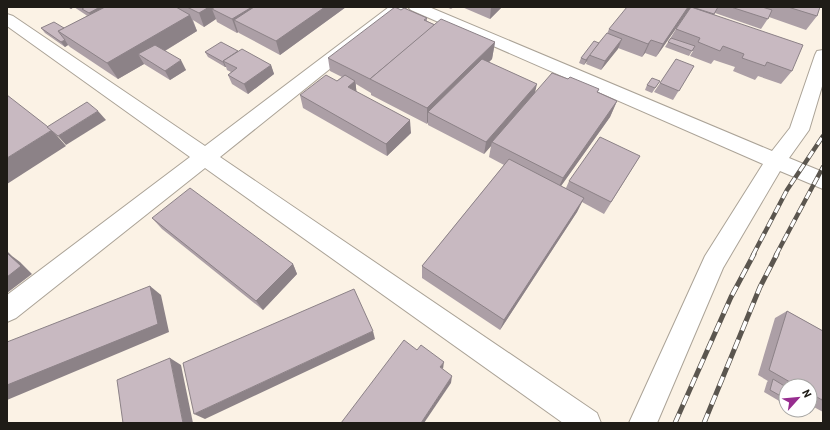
<svg xmlns="http://www.w3.org/2000/svg" width="830" height="430" font-family="Barlow,sans-serif">
  <style>
    .lines { fill: none; stroke-linecap: round; stroke-linejoin: round }
    .street-casing { stroke: #aba397; stroke-width: 2 }
    .secondary-casing { stroke: #aba397; stroke-width: 2 }
    .street { fill: #fff; fill-rule: evenodd }
    .secondary { fill: #fff; fill-rule: evenodd }
    .rail-far1-casing { stroke: #5b564f; stroke-width: 4.5 }
    .rail-casing { stroke: #5b564f; stroke-width: 5 }
    .rail-far1 { stroke: #fff; stroke-width: 3; stroke-dasharray: 8; stroke-linecap: butt }
    .rail { stroke: #fff; stroke-width: 3.5; stroke-dasharray: 10; stroke-linecap: butt }
    .wall { fill: #ac9fa6 }
    .shaded-wall { fill: #8c8287 }
    .building { fill: #c8b9c1; stroke: #8c8287 }
  </style>
  <rect width="100%" height="100%" fill="#fbf2e5"/>
  <g class="lines">
    <g class="street-casing">
      <polygon id="street" points="389,7 407,7 220,157 597,413 601,423 563,423 205,168 16,318 7,322 7,295 190,157 7,26 7,14 13,16 205,146"/>
    </g>
    <g class="secondary-casing">
      <polygon id="secondary" points="408,7 429,7 772,151 790,128 815,55 817,51 823,50 823,83 809,130 789,158 823,172 823,189 780,171 723,268 657,423 629,423 705,256 763,164 411,10"/>
    </g>
    <use href="#street" class="street"/>
    <use href="#secondary" class="secondary"/>
    <g class="rail-far1-casing">
      <g id="rail-far1">
        <polyline points="753,255 787,190 823,136"/>
        <polyline points="776,255 823,167"/>
      </g>
    </g>
    <g class="rail-casing">
      <g id="rail">
        <polyline points="675,423 731,297 754,254"/>
        <polyline points="704,423 760,287 777,254"/>
      </g>
    </g>
    <use href="#rail-far1" class="rail-far1"/>
    <use href="#rail" class="rail"/>
  </g>
  <g class="wall">
    <polygon points="67,7 346,7 280,55 239,33 238,32 237,33 217,22 216,19 204,27 193,20 197,31 165,51 186,70 170,80 144,64 118,79 70,47 68,45 65,47 45,33 41,28 64,28 87,16 86,15 74,7 71,9"/>
    <polygon points="446,7 454,7 451,9"/>
    <polygon points="462,7 502,7 490,19"/>
    <polygon points="691,7 656,57 645,53 642,57 618,48 601,70 586,64 587,61 584,65 579,63 581,58 599,43 607,34 609,29"/>
    <polygon points="691,7 820,7 817,16 806,30 769,17 761,29 715,13 714,14 792,71 781,84 758,76 755,80 733,71 735,67 714,60 711,64 690,56 693,51 692,51 689,56 665,47 676,29"/>
    <polygon points="401,10 427,18 427,21 435,25 495,42 492,59 489,62 535,93 568,79 599,89 598,92 617,101 610,117 561,186 566,188 569,181 640,156 604,214 582,202 577,212 500,330 422,278 422,266 504,165 489,157 491,146 484,154 428,125 428,122 427,124 371,95 371,93 356,84 356,91 411,133 387,156 303,108 300,95 337,81 342,77 330,71 328,58"/>
    <polygon points="238,51 271,65 274,74 248,94 232,84 228,75 231,72 227,70 226,67 225,67 208,57 205,52"/>
    <polygon points="694,66 673,100 654,92 660,83"/>
    <polygon points="660,81 652,93 645,90 647,85"/>
    <polygon points="152,218 293,264 297,274 263,310 162,229"/>
    <polygon points="787,311 823,331 823,412 812,406 810,413 803,415 794,410 810,410 810,386 786,386 786,405 764,392 767,382 768,381 758,375 775,318"/>
  </g>
  <g class="shaded-wall">
    <polygon points="69,7 74,7 71,9"/>
    <polygon points="83,7 144,7 95,22 89,13 86,11"/>
    <polygon points="209,7 236,7 212,9 216,19 204,27 199,13"/>
    <polygon points="252,7 277,7 234,20 238,32 237,33 232,19"/>
    <polygon points="325,7 346,7 280,55 276,41"/>
    <polygon points="491,7 502,7 490,19"/>
    <polygon points="688,7 691,7 656,57 663,44"/>
    <polygon points="190,15 197,31 148,61 138,54 144,64 118,79 107,63"/>
    <polygon points="622,39 618,49 601,70 605,61"/>
    <polygon points="65,40 68,45 65,47 61,42"/>
    <polygon points="651,40 645,53 642,57 648,44"/>
    <polygon points="495,42 492,59 435,115 428,112 428,122 427,124 427,108"/>
    <polygon points="589,56 587,61 584,65 586,60"/>
    <polygon points="181,60 186,70 170,80 165,71"/>
    <polygon points="223,62 224,62 226,67 225,67"/>
    <polygon points="271,65 274,74 248,94 244,84"/>
    <polygon points="355,81 357,94 348,87"/>
    <polygon points="537,84 534,97 492,142 491,146 484,154 486,142"/>
    <polygon points="617,101 610,117 556,193 563,178"/>
    <polygon points="98,111 106,120 66,145 58,136"/>
    <polygon points="410,120 411,133 387,156 386,144"/>
    <polygon points="52,130 66,146 7,184 7,158"/>
    <polygon points="584,198 577,212 500,330 504,320"/>
    <polygon points="7,251 12,256 20,262 32,274 7,293"/>
    <polygon points="293,264 297,274 263,310 256,301"/>
    <polygon points="150,286 161,295 169,332 7,400 7,385"/>
    <polygon points="373,331 375,339 205,419 194,414"/>
    <polygon points="170,358 181,365 193,423 183,423"/>
    <polygon points="444,362 443,369 440,367"/>
    <polygon points="452,376 451,383 424,423 421,423"/>
  </g>
  <g class="building">
    <polygon points="85,7 100,7 89,13 82,9"/>
    <polygon points="105,7 176,7 190,15 107,63 58,31"/>
    <polygon points="187,7 209,7 199,13"/>
    <polygon points="215,7 252,7 232,19 212,9"/>
    <polygon points="254,7 325,7 276,41 234,20"/>
    <polygon points="395,7 401,10 404,8 427,18 424,20 435,25 370,79 328,58"/>
    <polygon points="627,7 688,7 663,44 651,40 648,44 609,29"/>
    <polygon points="691,7 803,45 792,71 767,62 765,66 742,58 744,54 723,46 720,51 698,42 700,38 676,29"/>
    <polygon points="692,7 718,7 714,14"/>
    <polygon points="731,7 762,7 772,10 768,19"/>
    <polygon points="788,7 820,7 817,16"/>
    <polygon points="441,19 495,42 427,108 370,79"/>
    <polygon points="54,22 64,28 58,31 65,40 61,42 41,28"/>
    <polygon points="607,33 622,39 605,61 589,55"/>
    <polygon points="671,38 695,46 692,51 668,42"/>
    <polygon points="594,41 599,43 586,60 581,58"/>
    <polygon points="221,42 238,51 223,61 224,62 223,62 205,52"/>
    <polygon points="155,45 181,60 165,71 138,54"/>
    <polygon points="242,49 271,65 244,84 228,75 237,68 223,61"/>
    <polygon points="482,59 537,84 486,142 428,112"/>
    <polygon points="676,59 694,66 679,91 660,83"/>
    <polygon points="552,73 568,79 570,77 599,89 597,92 617,101 563,178 492,142"/>
    <polygon points="326,75 337,81 345,75 355,81 348,87 410,120 386,144 300,95"/>
    <polygon points="652,78 660,81 655,88 647,85"/>
    <polygon points="7,95 52,130 7,158"/>
    <polygon points="87,102 98,111 58,136 47,127"/>
    <polygon points="600,137 640,156 611,202 569,181"/>
    <polygon points="509,159 584,198 504,320 422,266"/>
    <polygon points="190,188 293,264 256,301 152,218"/>
    <polygon points="8,254 21,266 7,277 7,255"/>
    <polygon points="150,286 158,324 7,385 7,342"/>
    <polygon points="354,289 373,331 194,414 183,363"/>
    <polygon points="787,311 823,331 823,395 822,400 810,393 810,386 797,386 769,370"/>
    <polygon points="404,340 417,350 421,345 444,362 440,367 452,376 421,423 341,423"/>
    <polygon points="170,358 183,423 123,423 117,380"/>
    <polygon points="773,379 786,387 786,399 770,390"/>
    <polygon points="810,400 813,402 810,413 805,410 810,410"/>
  </g>
  <rect width="830" height="430" fill="none" stroke="#1f1c17" stroke-width="16"/>
  <g transform="translate(798 398) rotate(63)"><circle r="19" fill="#ffffff" stroke="#a5a4a2"/>
  <path d="M0-3L7 15L0 10L-7 15Z" fill="#972d8f"/>
  <text y="-6" font-size="11" font-weight="bold" text-anchor="middle" fill="#1f1c17">N</text>
  </g>
</svg>
